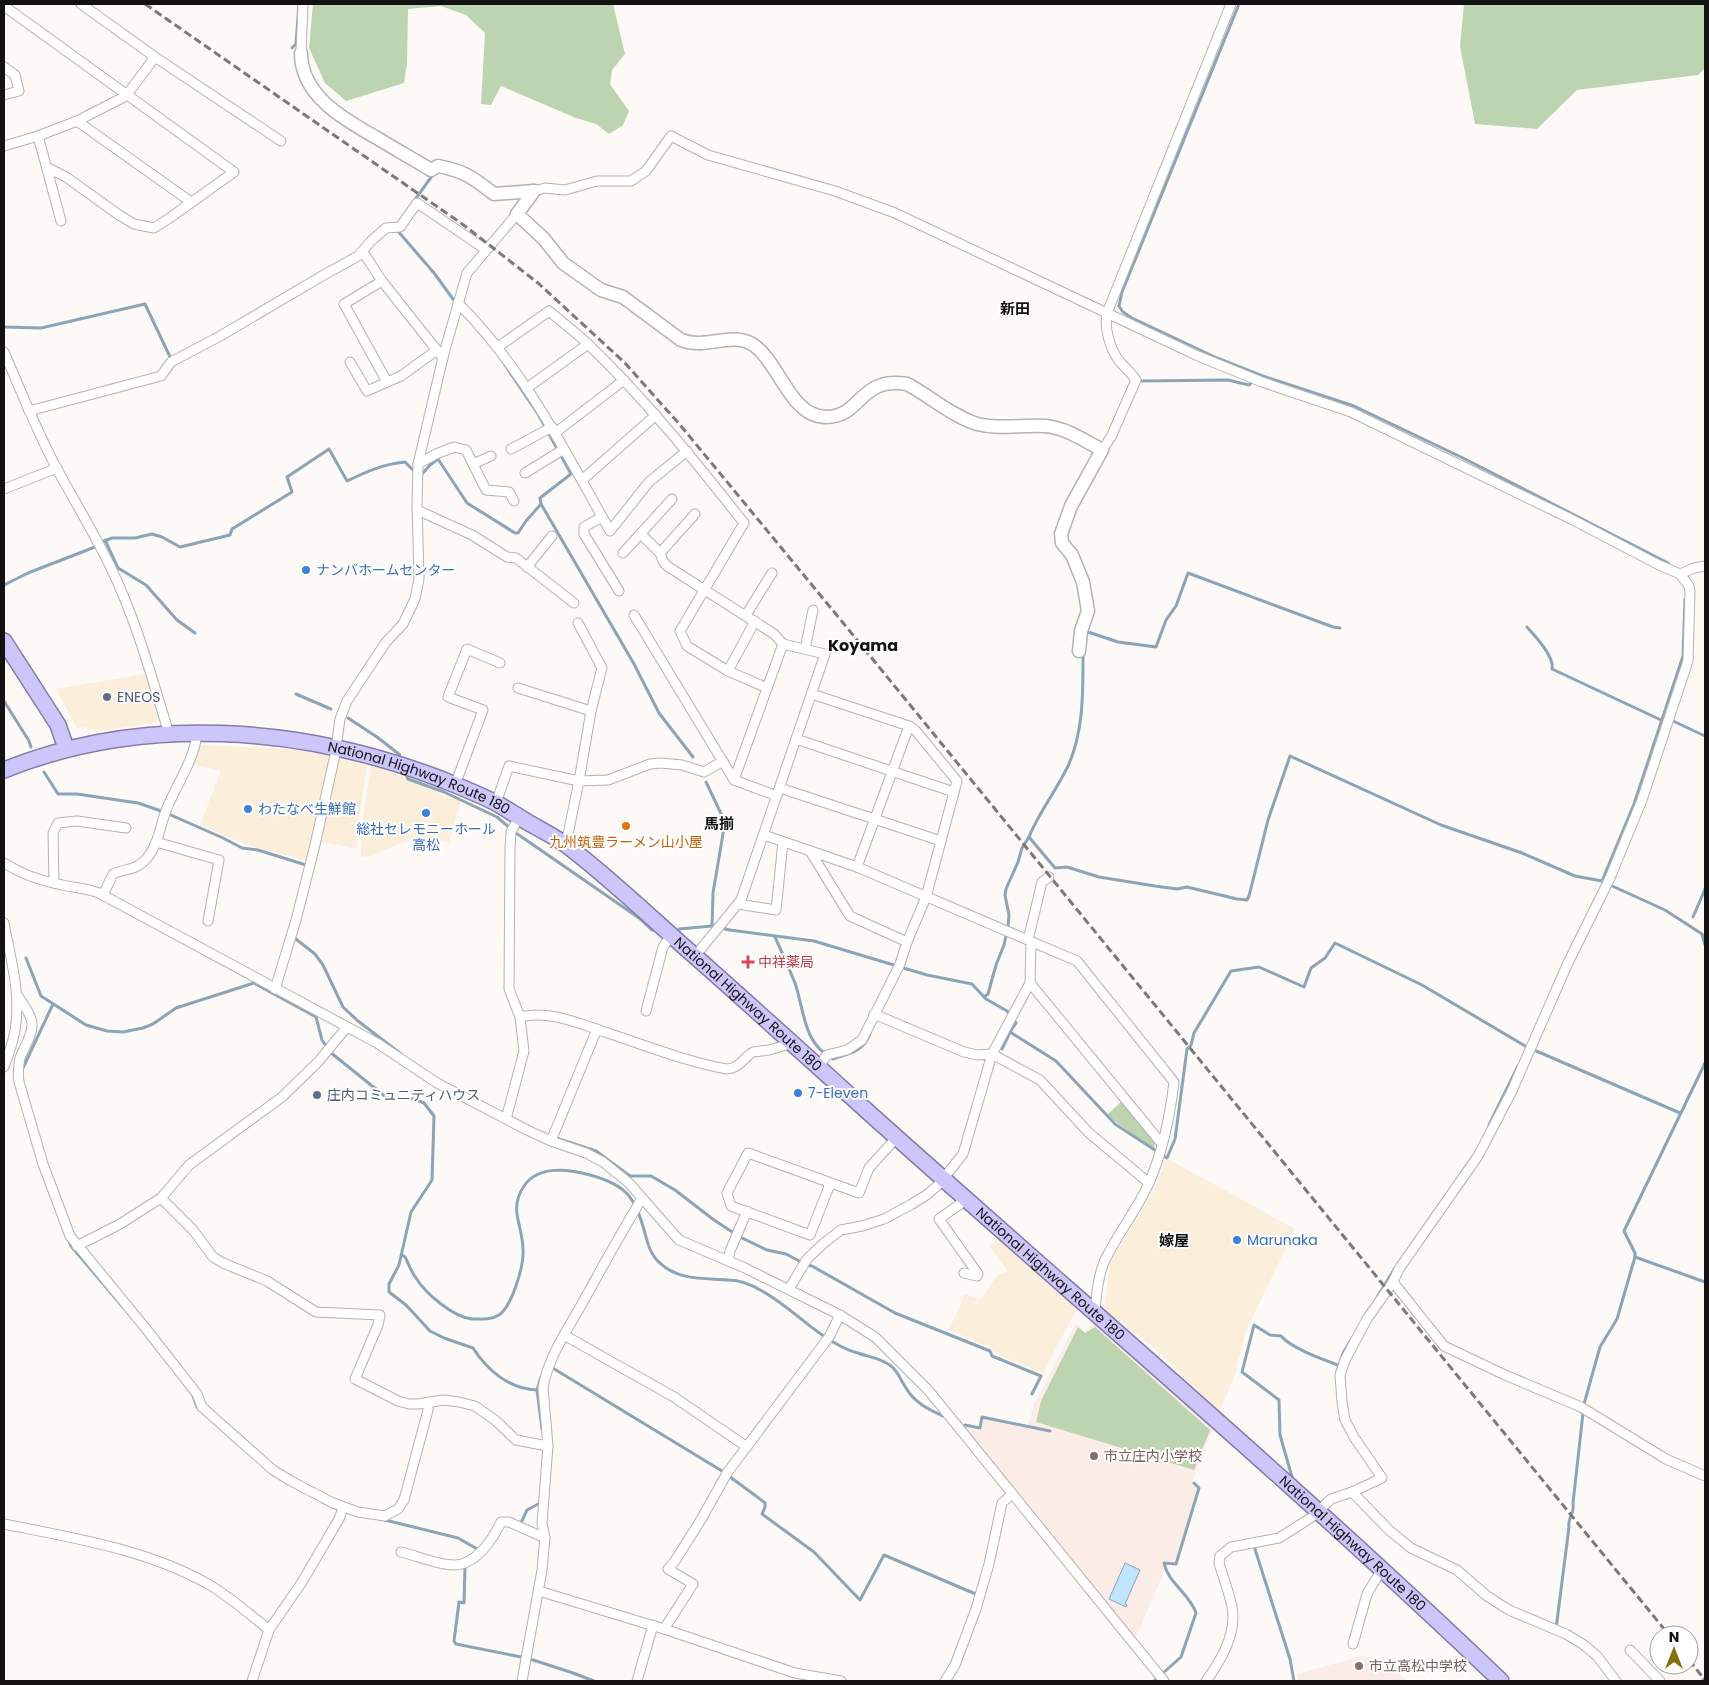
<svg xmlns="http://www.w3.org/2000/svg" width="1709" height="1685" font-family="Poppins,'Noto Sans JP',sans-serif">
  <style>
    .commercial { fill: #fbeeda }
    .education { fill: #fcece8 }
    .green { fill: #bcd4b0 }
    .water { fill: #bfe5fe; stroke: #8ba5b7 }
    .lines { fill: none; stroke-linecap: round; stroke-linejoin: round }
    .stream { stroke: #8ba5b7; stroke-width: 3 }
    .minor-casing { stroke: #b5b2b0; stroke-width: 11 }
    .secondary-casing { stroke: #b5b2b0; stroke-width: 15 }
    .trunk-casing { stroke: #837ea8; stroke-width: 18 }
    .minor { stroke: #fff; stroke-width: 9 }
    .secondary { stroke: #fff; stroke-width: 12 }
    .trunk { stroke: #ccc6fa; stroke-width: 15 }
    .rail { stroke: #7c7978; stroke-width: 3; stroke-dasharray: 8 4; stroke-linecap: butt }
    .shop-dot { fill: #3f7fe0; stroke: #fff; stroke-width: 2 }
    .service-dot { fill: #5c6f8a; stroke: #fff; stroke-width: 2 }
    .food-dot { fill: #e8710a; stroke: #fff; stroke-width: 2 }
    .health-dot { fill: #e0444e; stroke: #fff; stroke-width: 2 }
    .education-dot { fill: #8d6e63; stroke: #fff; stroke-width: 2 }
    .labels { text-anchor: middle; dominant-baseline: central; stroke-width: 4; stroke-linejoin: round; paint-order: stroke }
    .shop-label { font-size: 14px; fill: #366cbe; stroke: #fff; text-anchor: start }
    .service-label { font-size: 14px; fill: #4e5e75; stroke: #fff; text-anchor: start }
    .street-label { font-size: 14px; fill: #131111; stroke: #fff }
    .food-label { font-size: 14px; fill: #c56008; stroke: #fff }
    .health-label { font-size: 14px; fill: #be3a42; stroke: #fff; text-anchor: start }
    .education-label { font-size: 14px; fill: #785e54; stroke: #fff; text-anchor: start }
    .neighbourhood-label { font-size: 15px; font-weight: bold; fill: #131111; stroke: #fff }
    .quarter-label { font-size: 16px; font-weight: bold; fill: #131111; stroke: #fff }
  </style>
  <rect width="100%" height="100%" fill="#fdf9f7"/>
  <g class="commercial">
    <polygon points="145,674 158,705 158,720 155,723 100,731 99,729 88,730 86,727 77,728 56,689"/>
    <polygon points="200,745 293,749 327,755 329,758 308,861 244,844 200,825 221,771 191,764"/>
    <polygon points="342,759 367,765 358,823 357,849 319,841 337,761"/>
    <polygon points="371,765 406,778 407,780 461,802 449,842 417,836 372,856 361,857 362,825"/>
    <polygon points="1168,1159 1295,1229 1246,1331 1234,1378 1219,1412 1158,1351 1104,1309 1111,1260 1154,1191 1165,1161"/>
    <polygon points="1000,1236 1079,1305 1043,1373 996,1354 989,1347 949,1330 965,1294 981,1300 997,1276 1008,1271 990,1247"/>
  </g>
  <g class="education">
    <polygon points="1095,1322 1213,1429 1192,1482 1197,1488 1177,1558 1167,1565 1135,1639 961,1426 981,1430 984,1416 1024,1426 1028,1425 1034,1405 1076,1323 1084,1331"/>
    <polygon points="1361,1656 1392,1660 1398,1673 1407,1681 1298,1681 1297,1674"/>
  </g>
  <g class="green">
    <polygon points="313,4 613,4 625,54 612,70 610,84 629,111 623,125 609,134 596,124 576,118 501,86 491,105 481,104 485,33 466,15 441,6 408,9 407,64 404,83 346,101 325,83 309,48"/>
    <polygon points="1464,4 1705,4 1705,68 1698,75 1577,90 1537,129 1475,124 1460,46"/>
    <polygon points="1122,1101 1155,1141 1154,1150 1107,1115"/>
    <polygon points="1078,1327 1085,1333 1095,1327 1210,1430 1194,1470 1036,1422 1041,1401"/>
  </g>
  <polygon class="water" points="1125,1563 1140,1570 1125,1604 1127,1605 1126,1607 1109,1599"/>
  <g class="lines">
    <g class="stream">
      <polyline points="1239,4 1122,292 1119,306 1123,312 1132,318 1217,358 1260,375 1354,406 1463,458 1668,563"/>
      <polyline points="292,48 296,44 299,4"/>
      <polyline points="414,201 432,176"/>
      <polyline points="397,230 434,273 453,299"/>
      <polyline points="4,327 41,328 145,304 171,359"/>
      <polyline points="700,349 716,347"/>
      <polyline points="505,365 538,414 571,474 540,498 541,504 634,664 659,713 693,757"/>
      <polyline points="1141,381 1228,380 1249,385 1252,382"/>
      <polyline points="957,408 970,415"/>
      <polyline points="421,473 423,473 430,465 438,459 467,503 515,533 518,533 526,521 541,504"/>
      <polyline points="105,540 118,568 146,585 177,620 195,633"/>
      <path d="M102,542L112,538H135L152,534L162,537L180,547L230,535L232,529L292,492L287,477L329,449L347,481C366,472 383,464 405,462L413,470"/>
      <polyline points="4,585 28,573 95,547"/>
      <path d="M1527,627C1535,636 1555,657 1552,669L1661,720"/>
      <polyline points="1085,631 1118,642 1156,647 1166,620 1176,606 1188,573 1333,627 1340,628"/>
      <polyline points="296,694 331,709"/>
      <polyline points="4,701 29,741 31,747"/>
      <polyline points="348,718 377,737 400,755"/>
      <polyline points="1673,721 1705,736"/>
      <polyline points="44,772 58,794 77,794 138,803 164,812 223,838 242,848 258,850 306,865 306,867"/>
      <polyline points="407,777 408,779 444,792 497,817 516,833 639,918 652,930 657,930"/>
      <polyline points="706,782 725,822 713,893 712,926"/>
      <path d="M1029,837C1039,812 1056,791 1068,766C1084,731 1083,690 1083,652"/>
      <polyline points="1602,881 1634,804 1683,656 1685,599"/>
      <polyline points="1693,917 1705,889"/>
      <polyline points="679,929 712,926 730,930 814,941 927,975 972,984 986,999 1007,1011 1016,1023 1010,1032 1056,1061 1115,1124 1167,1158 1175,1139 1187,1049 1191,1045 1194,1033 1231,971 1259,967 1304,987 1311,968 1325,958 1335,943 1422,985 1527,1047 1680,1113"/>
      <polyline points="292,936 315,954 323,965 343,1007 358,1021 401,1054"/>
      <path d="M775,937C782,952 789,968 795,983C805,1013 803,1043 833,1059C850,1053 863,1052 870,1034"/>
      <polyline points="26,958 41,996 86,1025 107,1031 123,1032 143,1028 153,1024 176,1008 254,983 316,1017 322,1040 326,1046"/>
      <polyline points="984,997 988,994 996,965 1004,945 1008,927 1009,915 1005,895 1006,889 1018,862 1022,848 1029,837 1055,868 1067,867 1099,877 1155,886 1177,889 1187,887 1237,899 1247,900 1249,896 1268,820 1290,756 1441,825 1522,853 1575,876 1602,881 1610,885 1665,910 1702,934 1705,945"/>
      <polyline points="1002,1049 1010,1032"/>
      <path d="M330,1052L387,1098L414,1099L424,1103L434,1116L432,1180L411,1212L399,1265L389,1284V1292L406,1305L430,1331L444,1338L473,1348C487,1370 509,1389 537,1390L541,1377"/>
      <polyline points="975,1058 987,1059"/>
      <polyline points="23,1068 53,1004"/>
      <polyline points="1489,1125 1518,1066"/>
      <polyline points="553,1137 596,1151 630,1176 651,1176 675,1190 714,1220 740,1237 767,1250 786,1254 807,1265 812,1266 895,1313 990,1351 992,1356 1041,1376 1032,1394"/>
      <polyline points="68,1239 71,1246 122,1306"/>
      <path d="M402,1255L405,1257C409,1264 411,1272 416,1278C426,1294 453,1317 472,1319C481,1319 491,1320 499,1315C512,1306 524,1266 523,1250C523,1225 508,1210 524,1186C538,1165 569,1169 590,1175C627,1185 635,1197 645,1233C648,1245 651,1256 661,1264C680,1281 706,1278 729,1280C740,1280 752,1285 762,1291C788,1305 807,1327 833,1342C840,1346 849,1351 858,1353C869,1357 881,1358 891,1366C898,1371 901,1381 906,1388C915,1403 928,1409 943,1416"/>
      <polyline points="1635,1257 1705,1282"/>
      <polyline points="1376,1299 1395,1268"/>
      <polyline points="551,1367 722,1471 760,1499 765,1503 765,1507 762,1514 814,1552 860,1600 884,1555 978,1595"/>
      <polyline points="1337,1371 1343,1353 1351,1340"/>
      <polyline points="537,1390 542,1429"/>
      <polyline points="192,1393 197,1407 200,1410"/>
      <polyline points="965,1425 980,1428 982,1417 1050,1431"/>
      <path d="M1292,1477L1280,1435L1279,1400L1242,1372L1254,1325L1270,1335L1281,1336C1291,1348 1322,1359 1338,1365"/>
      <polyline points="322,1502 341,1511"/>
      <polyline points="381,1519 458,1538 479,1550"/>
      <polyline points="520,1525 527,1510 540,1503 540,1500"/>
      <polyline points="1254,1546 1290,1659 1294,1681"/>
      <polyline points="465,1566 464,1603 459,1602 454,1641 456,1644 521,1657"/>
      <path d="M1556,1629L1569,1527C1567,1517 1575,1515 1573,1503L1584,1404L1600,1347L1617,1319L1635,1257V1253L1624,1231L1705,1063"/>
      <polyline points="530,1659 573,1673 594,1681"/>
      <path d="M1154,1681L1181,1657L1196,1613C1190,1594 1168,1583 1164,1563L1176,1564L1199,1488L1194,1483"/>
      <polyline points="1702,1681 1705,1678"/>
    </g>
    <g class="minor-casing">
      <g id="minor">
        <polyline points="81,4 155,57 281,141"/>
        <polyline points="4,6 234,172 171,217 154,228 134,224 119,215 66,177 48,168"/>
        <polyline points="301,53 303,4"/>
        <polyline points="4,67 15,75 19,91 4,95"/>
        <polyline points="77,121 191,202"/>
        <polyline points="38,136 61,221"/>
        <polyline points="4,146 38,136 77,121 126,96 155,57"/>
        <polyline points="534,191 545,188 565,190 597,181 631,181 646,171 671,136 708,155 835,191 895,213 1198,356 1262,382 1351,412 1573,520 1659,565 1680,574 1694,568 1705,566"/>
        <polyline points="363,252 382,281 443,358"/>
        <polyline points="382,281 344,304 387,382"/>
        <path d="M458,303C524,369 565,451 610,531L649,482L687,451"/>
        <path d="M498,347L549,311C562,322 576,333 589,345C646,400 695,461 744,523L680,631L687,646L728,671L767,688"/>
        <path d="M4,352C21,391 37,432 57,469C75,502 94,533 110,566C136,619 152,678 169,734"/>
        <polyline points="350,362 367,391 401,376 437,350"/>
        <polyline points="527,388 588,344"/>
        <polyline points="29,411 161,376 171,362 222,335 322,276 358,256 371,241 386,228 400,227 417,203 485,249"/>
        <polyline points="555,433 624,380"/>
        <polyline points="511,449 552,427"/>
        <path d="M1102,450L1111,437L1136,380C1131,373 1126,368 1120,362C1110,349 1104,329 1107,313L1231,4"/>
        <polyline points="418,464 436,454 454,447 466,450 486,490 509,492 514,501"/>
        <polyline points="473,464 491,456"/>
        <polyline points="525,473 564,449"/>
        <polyline points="582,480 656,415"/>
        <polyline points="4,489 57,468"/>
        <polyline points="417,510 472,535 507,557 516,558 574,603"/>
        <polyline points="602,517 584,527 584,534 619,591"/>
        <polyline points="641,534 660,553 663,561 667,566 774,634 783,644"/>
        <polyline points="623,553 672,499"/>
        <polyline points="660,553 695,514"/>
        <polyline points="527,567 552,536"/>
        <polyline points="634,615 734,780 783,644 825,654 741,900 695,956"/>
        <polyline points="746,615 772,573"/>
        <polyline points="805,649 813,610"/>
        <polyline points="728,671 755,621"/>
        <polyline points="518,688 591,711"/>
        <polyline points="812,694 909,726 915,730 957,781 926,897 907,942 900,964 862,1040 847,1050 827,1055 819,1066"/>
        <polyline points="796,739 954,792"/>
        <polyline points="734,780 777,796"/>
        <polyline points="455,785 483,710 448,697 467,649 500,663"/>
        <polyline points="780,788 941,841"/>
        <polyline points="496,803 509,766 579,781 591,711 602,668 578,623"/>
        <path d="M764,835L857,867L1077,961L1174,1082C1170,1116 1163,1151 1149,1183C1137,1210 1118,1233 1105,1260C1098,1275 1096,1296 1095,1312"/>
        <polyline points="156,842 219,860 208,921"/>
        <polyline points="566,844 579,781 608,780 650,764 661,763 682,765 704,772 723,761"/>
        <polyline points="810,851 850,916 907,942"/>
        <path d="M4,863C21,874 41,881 62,885C75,888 87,888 99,893L377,1043L437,1083L527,1130L551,1141L586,1153L603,1162L629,1183L679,1240L745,1268L840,1315L875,1337L929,1391L1164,1681"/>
        <polyline points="857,867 909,726"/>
        <polyline points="54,883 53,833 58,823 77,821 126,828"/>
        <path d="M103,895L113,874C126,868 136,871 147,858C159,844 160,825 167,808C177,784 194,760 197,734"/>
        <polyline points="738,904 776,910 783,842"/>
        <path d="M4,923C10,956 20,989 16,1023C15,1038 9,1053 4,1067"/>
        <polyline points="1028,940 1042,882 1049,877"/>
        <polyline points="1031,942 1030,983 992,1054 1040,1080 1089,1133 1149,1183"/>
        <polyline points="1030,983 1162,1144"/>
        <polyline points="275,989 296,920 315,845 335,755 340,719 347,701 386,642 403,624 415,599 419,579 417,504 418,464 444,353 467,273 517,214"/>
        <path d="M17,995C22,1003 31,1013 32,1023C33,1035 24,1047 20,1058C18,1066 18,1074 19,1082L43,1164L70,1236L143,1325L197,1394L202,1407L273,1470L291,1481L333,1503L358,1512L385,1516L398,1509L404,1500L428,1410V1402"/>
        <polyline points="646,1011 663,947 671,935"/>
        <path d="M520,1017C550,1010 577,1023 605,1032C644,1045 687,1062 727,1069C740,1068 743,1058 753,1052L769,1050L793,1043"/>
        <polyline points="506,1119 524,1051 520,1017 509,989 510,849 511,832 519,817"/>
        <polyline points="551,1141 597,1029"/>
        <polyline points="830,1184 810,1235 731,1206 727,1193 748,1153 859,1193 869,1168 897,1137"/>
        <polyline points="161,1198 193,1230 213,1257 223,1263 267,1281 316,1312 380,1315 378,1325 355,1379 398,1401 409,1404 418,1404 443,1400 459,1402 475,1406 495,1420 516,1440 548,1446"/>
        <polyline points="77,1246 120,1224 161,1198 189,1165 282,1097 318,1062 347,1027"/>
        <polyline points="728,1261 730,1251 747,1211"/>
        <polyline points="964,1273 977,1276 978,1274 939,1219 967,1199"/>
        <polyline points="1393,1282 1444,1346 1505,1375 1581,1407 1666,1459 1705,1476"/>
        <polyline points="789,1289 807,1259 824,1243 841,1230 862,1226 884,1219 912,1204 928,1194 938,1185 963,1154 992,1054 977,1055 964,1052 874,1014"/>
        <polyline points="564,1335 674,1397 747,1447"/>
        <polyline points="1352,1492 1390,1531 1411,1548 1457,1570 1487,1596 1509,1610 1566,1634 1584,1645 1597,1656 1616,1681"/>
        <path d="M4,1524C73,1538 146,1549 208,1584C230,1597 250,1614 269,1630"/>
        <path d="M401,1552C418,1556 437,1565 454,1565C476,1565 493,1539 501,1522H509L545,1538"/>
        <polyline points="539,1591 664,1629 795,1673 841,1681"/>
        <polyline points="664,1629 693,1584 668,1569 675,1561 702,1518 727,1473 829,1337 840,1315"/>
        <polyline points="1353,1644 1367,1594 1382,1569"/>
        <polyline points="1630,1650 1660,1681"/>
        <polyline points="252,1681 269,1630 302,1582 339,1519 343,1508"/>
        <path d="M522,1681L542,1570L545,1538L542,1523L548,1446L543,1388C548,1357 568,1329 583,1302C602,1267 622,1232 642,1198"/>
        <polyline points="637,1681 653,1625"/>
        <polyline points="945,1681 955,1665 976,1609 989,1564 1002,1503 1012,1494"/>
        <path d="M1206,1681C1221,1661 1237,1634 1232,1607C1229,1592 1223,1577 1219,1563L1220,1556L1231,1547L1279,1538L1312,1517L1331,1499L1352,1492L1382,1478L1354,1437L1345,1420L1342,1402L1340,1375L1345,1360L1367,1319L1393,1282L1399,1269L1478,1156L1511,1093L1567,965L1610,878L1642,800L1688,661L1690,591L1689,586L1680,574"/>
      </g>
    </g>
    <g class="secondary-casing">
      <g id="secondary">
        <path d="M301,53C301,96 345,120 377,138C395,149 413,159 431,170L438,166C465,171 473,178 494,194L534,191"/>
        <path d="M534,191L517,214L544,239L563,263L601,290L623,297L681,340C707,350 733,330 755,346C780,365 791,417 826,417C862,417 859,376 907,384C930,396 952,416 977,424C1000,430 1023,424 1046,426C1066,428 1085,441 1102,450L1071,506L1061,534L1062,543L1072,555L1083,582L1088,611L1081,631L1079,651"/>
      </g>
    </g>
    <g class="trunk-casing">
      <g id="trunk">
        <polyline points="4,641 58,725 66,748"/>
        <path id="s1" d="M4,770C142,714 301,726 438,778C458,786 479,794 498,804C508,810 519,817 529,823C543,831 557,838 569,847C608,877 644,911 681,944C744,999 805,1055 867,1111C1079,1301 1296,1485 1501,1681"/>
      </g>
    </g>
    <use href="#minor" class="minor"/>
    <use href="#secondary" class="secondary"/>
    <use href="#trunk" class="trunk"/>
    <g class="rail">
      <polyline points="145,4 465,226 538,283 625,363 681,426 835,613 1669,1635"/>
      <polyline points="1689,1660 1705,1680"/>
    </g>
  </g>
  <g class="shop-dot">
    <circle cx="306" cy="570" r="5"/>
    <circle cx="248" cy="809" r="5"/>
    <circle cx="426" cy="813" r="5"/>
    <circle cx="798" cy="1093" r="5"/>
    <circle cx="1237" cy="1240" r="5"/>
  </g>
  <g class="service-dot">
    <circle cx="107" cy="697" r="5"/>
    <circle cx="317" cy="1095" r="5"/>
  </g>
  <circle class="food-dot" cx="626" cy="826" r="5"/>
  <path class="health-dot" d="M745.5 954.5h5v5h5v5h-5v5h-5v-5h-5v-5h5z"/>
  <g class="education-dot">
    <circle cx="1094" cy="1456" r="5"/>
    <circle cx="1359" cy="1666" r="5"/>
  </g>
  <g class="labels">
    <g class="shop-label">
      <text x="316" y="570">ナンバホームセンター</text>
      <text x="258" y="809">わたなべ生鮮館</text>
      <text x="426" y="829" text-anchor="middle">総社セレモニーホール<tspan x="426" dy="16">高松</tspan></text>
      <text x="808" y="1093">7-Eleven</text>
      <text x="1247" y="1240">Marunaka</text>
    </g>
    <g class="service-label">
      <text x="117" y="697">ENEOS</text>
      <text x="327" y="1095">庄内コミュニティハウス</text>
    </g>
    <g class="street-label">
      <text stroke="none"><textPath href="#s1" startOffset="426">National Highway Route 180</textPath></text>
      <text stroke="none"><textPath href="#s1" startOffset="831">National Highway Route 180</textPath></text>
      <text stroke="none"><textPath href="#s1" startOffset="1236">National Highway Route 180</textPath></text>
      <text stroke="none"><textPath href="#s1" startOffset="1641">National Highway Route 180</textPath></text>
    </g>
    <g class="food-label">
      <text x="626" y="842">九州筑豊ラーメン山小屋</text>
    </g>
    <g class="health-label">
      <text x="758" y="962">中祥薬局</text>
    </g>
    <g class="education-label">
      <text x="1104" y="1456">市立庄内小学校</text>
      <text x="1369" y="1666">市立高松中学校</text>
    </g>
    <g class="neighbourhood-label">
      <text x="1015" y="308">新田</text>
      <text x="719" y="823">馬揃</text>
      <text x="1174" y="1240">嫁屋</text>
    </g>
    <g class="quarter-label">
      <text x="863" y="645">Koyama</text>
    </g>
  </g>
  <rect width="1709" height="1685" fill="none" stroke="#131111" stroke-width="10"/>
  <g transform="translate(1674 1650)"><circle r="24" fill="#ffffff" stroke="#a1a0a0"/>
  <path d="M0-4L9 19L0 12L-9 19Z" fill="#846f0f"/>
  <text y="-8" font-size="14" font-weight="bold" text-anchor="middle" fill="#131111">N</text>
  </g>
</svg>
